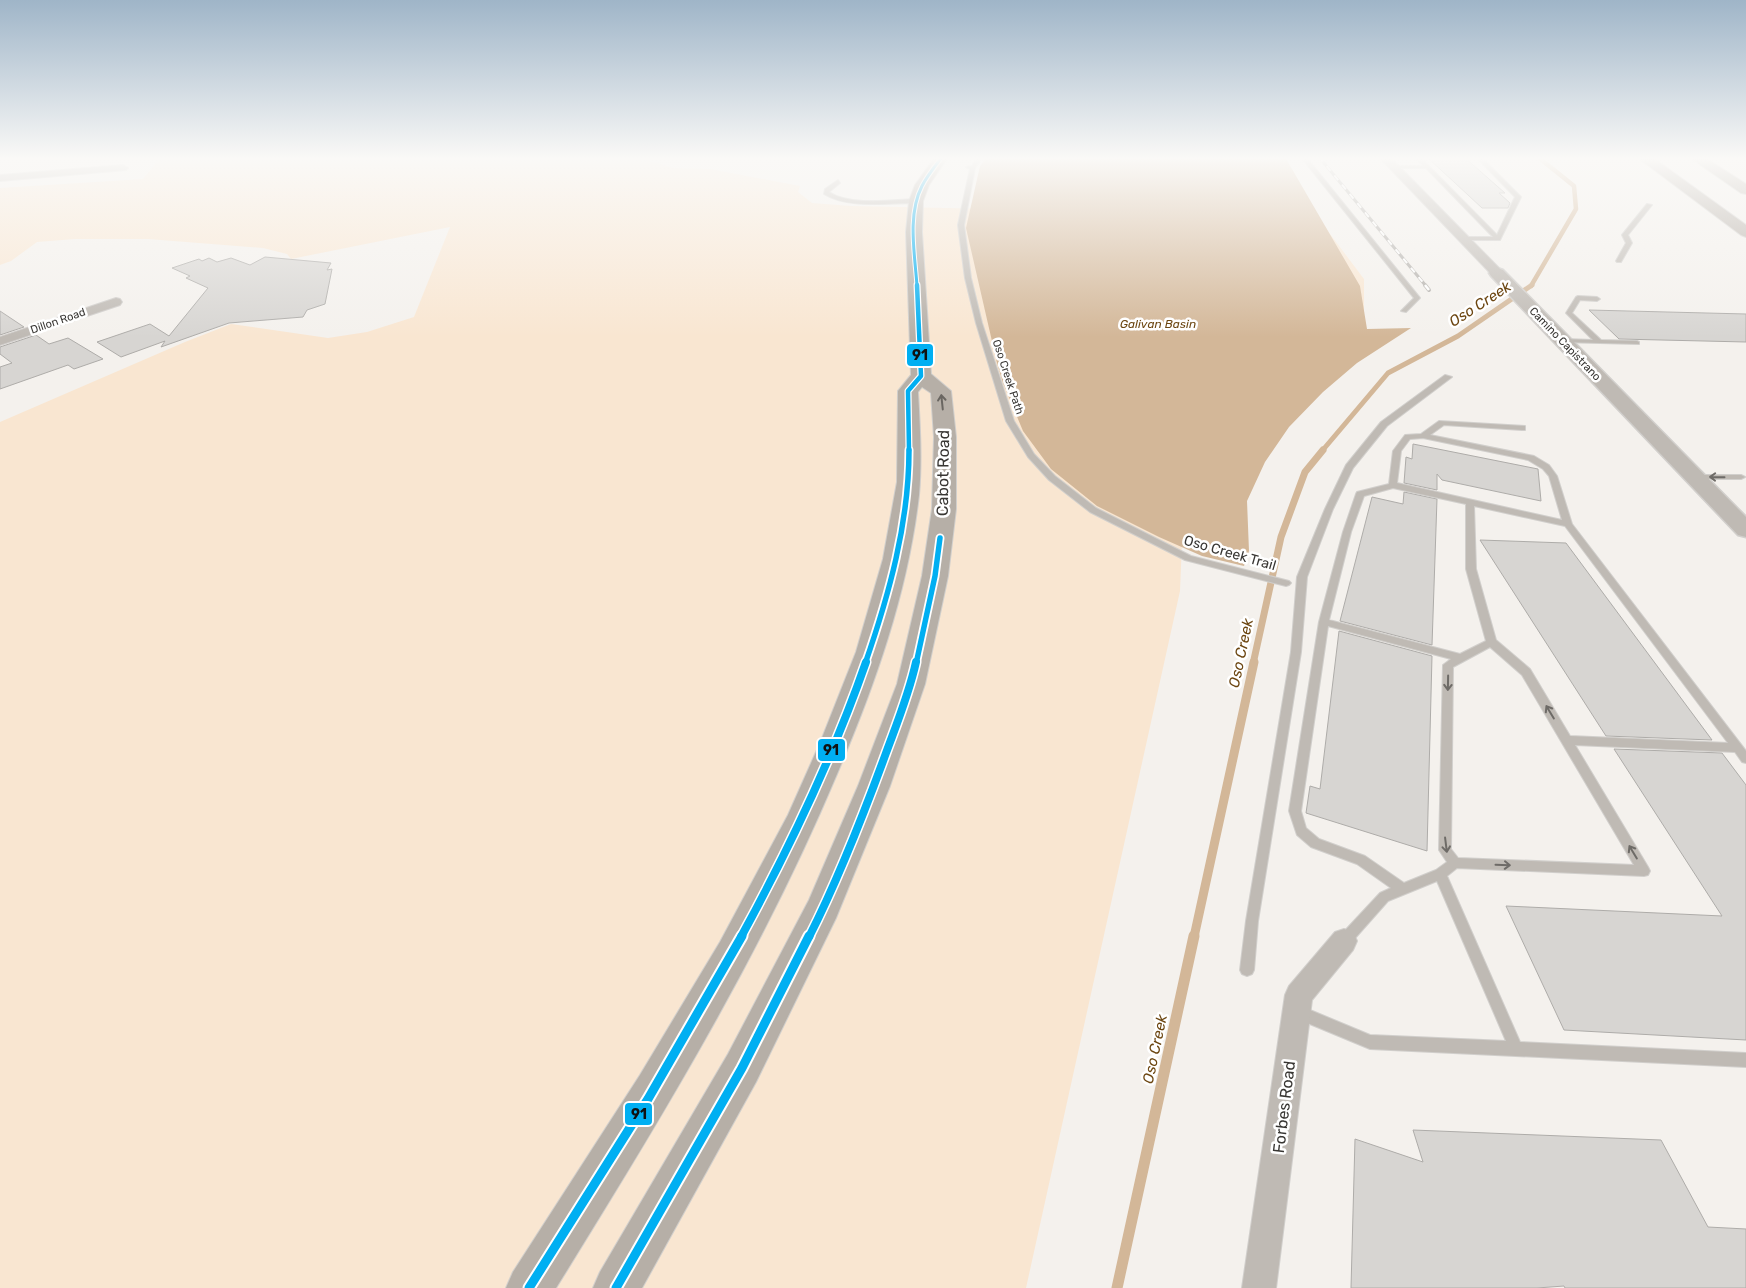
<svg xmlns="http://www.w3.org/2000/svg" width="1746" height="1288" font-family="Rubik,sans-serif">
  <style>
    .green { fill: #f9e6d1 }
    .water { fill: #d3b798 }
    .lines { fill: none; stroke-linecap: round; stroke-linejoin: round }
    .stream-far4 { stroke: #d3b798; stroke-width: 4.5 }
    .stream-far3 { stroke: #d3b798; stroke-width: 5 }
    .stream-far2 { stroke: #d3b798; stroke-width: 7 }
    .stream-far1 { stroke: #d3b798; stroke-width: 9 }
    .stream { stroke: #d3b798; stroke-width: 11 }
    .building { fill: #d7d5d2; stroke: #aeaca9 }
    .service-casing { stroke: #d1cfcc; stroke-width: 2 }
    .minor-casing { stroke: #d1cfcc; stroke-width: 2 }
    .tertiary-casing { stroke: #d1cfcc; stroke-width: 3 }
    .secondary-casing { stroke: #d1cfcc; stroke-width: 2 }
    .motorway-casing { stroke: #d1cfcc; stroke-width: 2 }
    .service { fill: #bfbab4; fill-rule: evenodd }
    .minor { fill: #bfbab4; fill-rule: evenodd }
    .tertiary { fill: #bfbab4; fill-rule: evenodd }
    .secondary { fill: #b6afa7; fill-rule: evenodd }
    .motorway { fill: #b3aca4; fill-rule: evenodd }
    .rail-far1-casing { stroke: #b4b1ad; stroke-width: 3 }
    .rail-casing { stroke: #b4b1ad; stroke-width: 4 }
    .rail-far1 { stroke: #fff; stroke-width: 2; stroke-dasharray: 6; stroke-linecap: butt }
    .rail { stroke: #fff; stroke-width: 2.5; stroke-dasharray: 8; stroke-linecap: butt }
    .bus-1-far4-casing { stroke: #fff; stroke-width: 5 }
    .bus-1-far3-casing { stroke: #fff; stroke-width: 7 }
    .bus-1-far2-casing { stroke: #fff; stroke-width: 9 }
    .bus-1-far1-casing { stroke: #fff; stroke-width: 11 }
    .bus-1-casing { stroke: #fff; stroke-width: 13 }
    .bus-1-far4 { stroke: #00aff2; stroke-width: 3 }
    .bus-1-far3 { stroke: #00aff2; stroke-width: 4.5 }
    .bus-1-far2 { stroke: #00aff2; stroke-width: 5.5 }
    .bus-1-far1 { stroke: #00aff2; stroke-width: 8 }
    .bus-1 { stroke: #00aff2; stroke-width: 9 }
    .oneway { stroke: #6a6661 }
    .oneway2 { stroke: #6e6b67 }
    .labels { text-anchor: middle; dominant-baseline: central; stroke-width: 5; stroke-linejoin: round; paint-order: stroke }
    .far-street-label { font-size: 11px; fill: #383633; stroke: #fff }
    .far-water-label { font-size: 12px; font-style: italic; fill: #6c4611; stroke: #fff }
    .street-label { font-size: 14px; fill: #383633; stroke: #fff }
    .water-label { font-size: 15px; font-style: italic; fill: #6c4611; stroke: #fff }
    .near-street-label { font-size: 16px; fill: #383633; stroke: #fff }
    .line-badge { stroke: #fff; stroke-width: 2 }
    .pale-badge-label { font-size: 14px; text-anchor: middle; font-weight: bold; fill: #111 }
  </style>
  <rect width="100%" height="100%" fill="#f4f1ed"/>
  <polygon class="green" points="161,157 637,157 673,168 710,169 800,186 798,192 812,203 851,206 995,209 1272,157 1364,279 1364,327 1184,493 1180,591 1026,1288 0,1288 0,422 185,342 231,324 328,338 367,332 414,317 450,227 291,259 287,254 263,248 148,239 75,239 37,242 11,261 0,265 0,188 143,179"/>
  <polygon class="water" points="987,157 1285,157 1360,286 1367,329 1411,328 1357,363 1323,392 1289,427 1265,462 1247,501 1249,551 1244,566 1202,556 1159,537 1097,506 1051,469 1023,431 1003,383 997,363 966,228 980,166"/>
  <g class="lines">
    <polyline class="stream-far4" points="1531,286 1576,209 1574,186 1538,157"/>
    <polyline class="stream-far3" points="1322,451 1388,373 1458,336 1532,285"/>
    <polyline class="stream-far2" points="1253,664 1281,537 1305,472 1323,450"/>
    <polyline class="stream-far1" points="1194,937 1254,662"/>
    <polyline class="stream" points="1117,1288 1194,936"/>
  </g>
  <g class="building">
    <polygon points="1427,157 1464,157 1505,193 1499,193 1510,203 1508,208 1482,208"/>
    <polygon points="265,257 331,263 327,270 332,269 325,304 307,310 303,317 229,323 161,347 165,341 121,357 97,342 150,324 169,336 208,288 186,278 190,276 172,268 199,259 202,261 209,258 217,262 231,258 250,265"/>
    <polygon points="1589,310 1746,314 1746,342 1619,339"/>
    <polygon points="0,311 24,327 0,335"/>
    <polygon points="36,335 49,344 68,338 103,359 74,369 68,365 0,389 0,367 12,363 0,354 0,347"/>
    <polygon points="1413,444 1538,469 1541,501 1442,480 1437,474 1437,490 1404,483 1406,457 1412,459"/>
    <polygon points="1404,492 1437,499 1432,645 1340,621 1372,497 1403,504"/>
    <polygon points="1480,540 1566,543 1712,740 1606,736"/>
    <polygon points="1339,631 1432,656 1427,851 1306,813 1310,786 1320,789"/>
    <polygon points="1614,749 1722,753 1746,785 1746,1040 1564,1030 1506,906 1722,916"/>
    <polygon points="1413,1130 1661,1140 1708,1227 1746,1229 1746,1288 1565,1288 1564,1286 1537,1288 1351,1288 1355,1139 1423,1162"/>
  </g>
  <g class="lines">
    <g class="service-casing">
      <g id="service">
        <polygon points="978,157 983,157 975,168 964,225 971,278 982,323 1014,421 1034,454 1055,476 1096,508 1169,545 1191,556 1289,581 1291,583 1289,585 1286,586 1185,560 1090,512 1049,480 1028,457 1006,421 976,323 965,278 958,225 970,169 966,167 972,166"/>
        <polygon points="1301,157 1306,157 1420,298 1406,312 1401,311 1414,298"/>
        <polygon points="1415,157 1420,157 1497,235 1515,197 1476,157 1481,157 1521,197 1500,240 1462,240 1462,238 1464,237 1493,237 1426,168 1393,168 1391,167 1393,166 1423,166"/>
        <path d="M838,180L840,183L829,192C850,206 892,200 916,199L919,201L916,203C889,203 847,209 824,194L825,189Z"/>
        <polygon points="1647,204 1652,205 1628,235 1632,243 1621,262 1617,262 1616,261 1626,243 1622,235"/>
        <polygon points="1578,296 1597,297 1600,299 1597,301 1580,300 1572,313 1601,340 1637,341 1639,342 1639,344 1561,342 1560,341 1563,339 1593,340 1566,313 1576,297"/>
        <polygon points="1445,375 1452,377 1387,426 1353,468 1333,509 1307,577 1301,652 1258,921 1254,970 1252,974 1247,976 1242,974 1240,970 1246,921 1291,652 1297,577 1325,509 1346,465 1381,422"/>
        <path d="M1439,421L1525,426V430H1522L1444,425L1430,435L1534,456L1549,465L1557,476L1572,524L1746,751V763L1742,762L1735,752L1575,745L1648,867L1650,871L1648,875L1644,876L1457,868L1447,876L1520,1042L1746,1053V1067L1370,1049L1293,1017L1291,1012L1293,1007L1298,1005L1370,1035L1506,1041L1437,881L1388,901L1349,945L1344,947L1339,945L1337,941L1339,937L1380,893L1391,888L1357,864L1311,847L1297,835L1289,811L1319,622L1343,532L1356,494L1357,492L1389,484L1393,451L1405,435L1421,434ZM1423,438L1528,460L1543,469L1549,476L1562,520L1397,483L1401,451L1410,439ZM1393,488L1466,504V569L1486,641L1460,654L1329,620L1351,532L1364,496ZM1474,506L1565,526L1728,743L1570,736L1530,669L1496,640L1476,569ZM1328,626L1451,659L1443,665L1439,850L1447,862L1436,870L1404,883L1365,856L1319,839L1306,828L1301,811ZM1490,647L1522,675L1634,865L1458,858L1451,849L1453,667Z"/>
        <polygon points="1691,475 1741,475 1745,477 1741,479 1694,479 1690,477"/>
      </g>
    </g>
    <g class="minor-casing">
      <g id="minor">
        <polygon points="1379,157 1390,157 1501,270 1503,273 1501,276 1493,276"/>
        <polygon points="123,165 128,168 126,170 0,181 0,175"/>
        <polygon points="116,298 120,299 122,302 120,305 0,345 0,337"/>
        <polygon points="1344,929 1353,932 1357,941 1353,950 1312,1000 1276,1288 1242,1288 1285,995 1289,986 1335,932"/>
      </g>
    </g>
    <g class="tertiary-casing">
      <polygon id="tertiary" points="1497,268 1503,270 1746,517 1746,537 1738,535 1491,276 1489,273 1491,270"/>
    </g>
    <g class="secondary-casing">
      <path id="secondary" d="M935,157H948L929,185L923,201L922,232L931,374L951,391L956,437V509L948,576L925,684L890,786L836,918L756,1082L642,1288H593L600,1272L728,1054L809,900L858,786L897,684L922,576L932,509L934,437L931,393L922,387L918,392C920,426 922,461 919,495C908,592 875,685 837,774C761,955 659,1122 556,1288H506L513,1272L640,1075L720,942L788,815L820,743L856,652L883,559L897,482L898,391L911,375L906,232L909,201L915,185Z"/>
    </g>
    <g class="motorway-casing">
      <g id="motorway">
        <polygon points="1637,157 1652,157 1746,225 1746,237 1741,235"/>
        <polygon points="1689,157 1704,157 1746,184 1746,194 1741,193"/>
      </g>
    </g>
    <use href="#service" class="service"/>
    <use href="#minor" class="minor"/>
    <use href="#tertiary" class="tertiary"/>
    <use href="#secondary" class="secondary"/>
    <use href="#motorway" class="motorway"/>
    <g class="rail-far1-casing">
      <polyline id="rail-far1" points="1319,157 1426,286"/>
    </g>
    <g class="rail-casing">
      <polyline id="rail" points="1425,285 1429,290"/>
    </g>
    <use href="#rail-far1" class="rail-far1"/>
    <use href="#rail" class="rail"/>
    <g class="bus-1-far4-casing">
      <path id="bus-1-far4" d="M917,286C915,255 907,215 922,186C927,176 935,166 942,157"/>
    </g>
    <g class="bus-1-far3-casing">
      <polyline id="bus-1-far3" points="909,451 908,391 921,376 917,285"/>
    </g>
    <g class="bus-1-far2-casing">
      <g id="bus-1-far2">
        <path d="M865,664C889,595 909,523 909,450"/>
        <polyline points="916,664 935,576 940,538"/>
      </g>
    </g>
    <g class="bus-1-far1-casing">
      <g id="bus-1-far1">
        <path d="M741,937C789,849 833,757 866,662"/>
        <path d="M809,937C839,878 863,816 886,753C897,723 909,694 916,662"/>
      </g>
    </g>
    <g class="bus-1-casing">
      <g id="bus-1">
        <polyline points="529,1288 648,1099 742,936"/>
        <polyline points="616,1288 742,1068 809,936"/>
      </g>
    </g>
    <use href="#bus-1-far4" class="bus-1-far4"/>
    <use href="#bus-1-far3" class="bus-1-far3"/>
    <use href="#bus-1-far2" class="bus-1-far2"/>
    <use href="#bus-1-far1" class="bus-1-far1"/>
    <use href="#bus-1" class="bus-1"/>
  </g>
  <defs><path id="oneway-shaft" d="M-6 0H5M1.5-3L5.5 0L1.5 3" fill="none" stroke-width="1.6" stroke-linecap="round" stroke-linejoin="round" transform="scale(1.25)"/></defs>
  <use class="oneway" href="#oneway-shaft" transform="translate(942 402) rotate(-96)"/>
  <g class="oneway2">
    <use href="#oneway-shaft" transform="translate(1717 477) rotate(-179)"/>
    <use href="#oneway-shaft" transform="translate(1448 683) rotate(91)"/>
    <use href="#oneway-shaft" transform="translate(1550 712) rotate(-121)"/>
    <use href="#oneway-shaft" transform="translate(1446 845) rotate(83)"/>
    <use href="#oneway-shaft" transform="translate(1633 852) rotate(-121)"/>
    <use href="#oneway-shaft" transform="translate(1503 865) rotate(2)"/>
  </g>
  <linearGradient id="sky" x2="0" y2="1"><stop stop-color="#9fb5c8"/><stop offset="0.47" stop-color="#faf9f7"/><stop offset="1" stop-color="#faf9f7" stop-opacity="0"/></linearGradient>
  <rect width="1746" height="337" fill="url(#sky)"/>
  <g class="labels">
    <g class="far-street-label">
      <text transform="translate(58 321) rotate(-19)">Dillon Road</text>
      <text transform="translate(1565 344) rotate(46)">Camino Capistrano</text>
      <text transform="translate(1008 377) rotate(72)">Oso Creek Path</text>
    </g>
    <g class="far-water-label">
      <text x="1158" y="324">Galivan Basin</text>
    </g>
    <g class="street-label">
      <text transform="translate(1230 553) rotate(16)">Oso Creek Trail</text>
    </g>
    <g class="water-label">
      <text transform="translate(1480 304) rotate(-33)">Oso Creek</text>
      <text transform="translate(1241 653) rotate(-78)">Oso Creek</text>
      <text transform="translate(1155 1049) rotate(-78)">Oso Creek</text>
    </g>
    <g class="near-street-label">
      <text transform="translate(943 473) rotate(-89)">Cabot Road</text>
      <text transform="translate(1284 1107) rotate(-83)">Forbes Road</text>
    </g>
  </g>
  <g class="line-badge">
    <rect x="906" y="343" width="28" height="24" rx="5" fill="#00aff2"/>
    <rect x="817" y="738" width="29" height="24" rx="5" fill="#00aff2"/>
    <rect x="624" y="1102" width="29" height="24" rx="5" fill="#00aff2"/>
  </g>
  <g class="pale-badge-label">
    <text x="920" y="360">91</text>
    <text x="831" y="755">91</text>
    <text x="639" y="1119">91</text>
  </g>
</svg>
